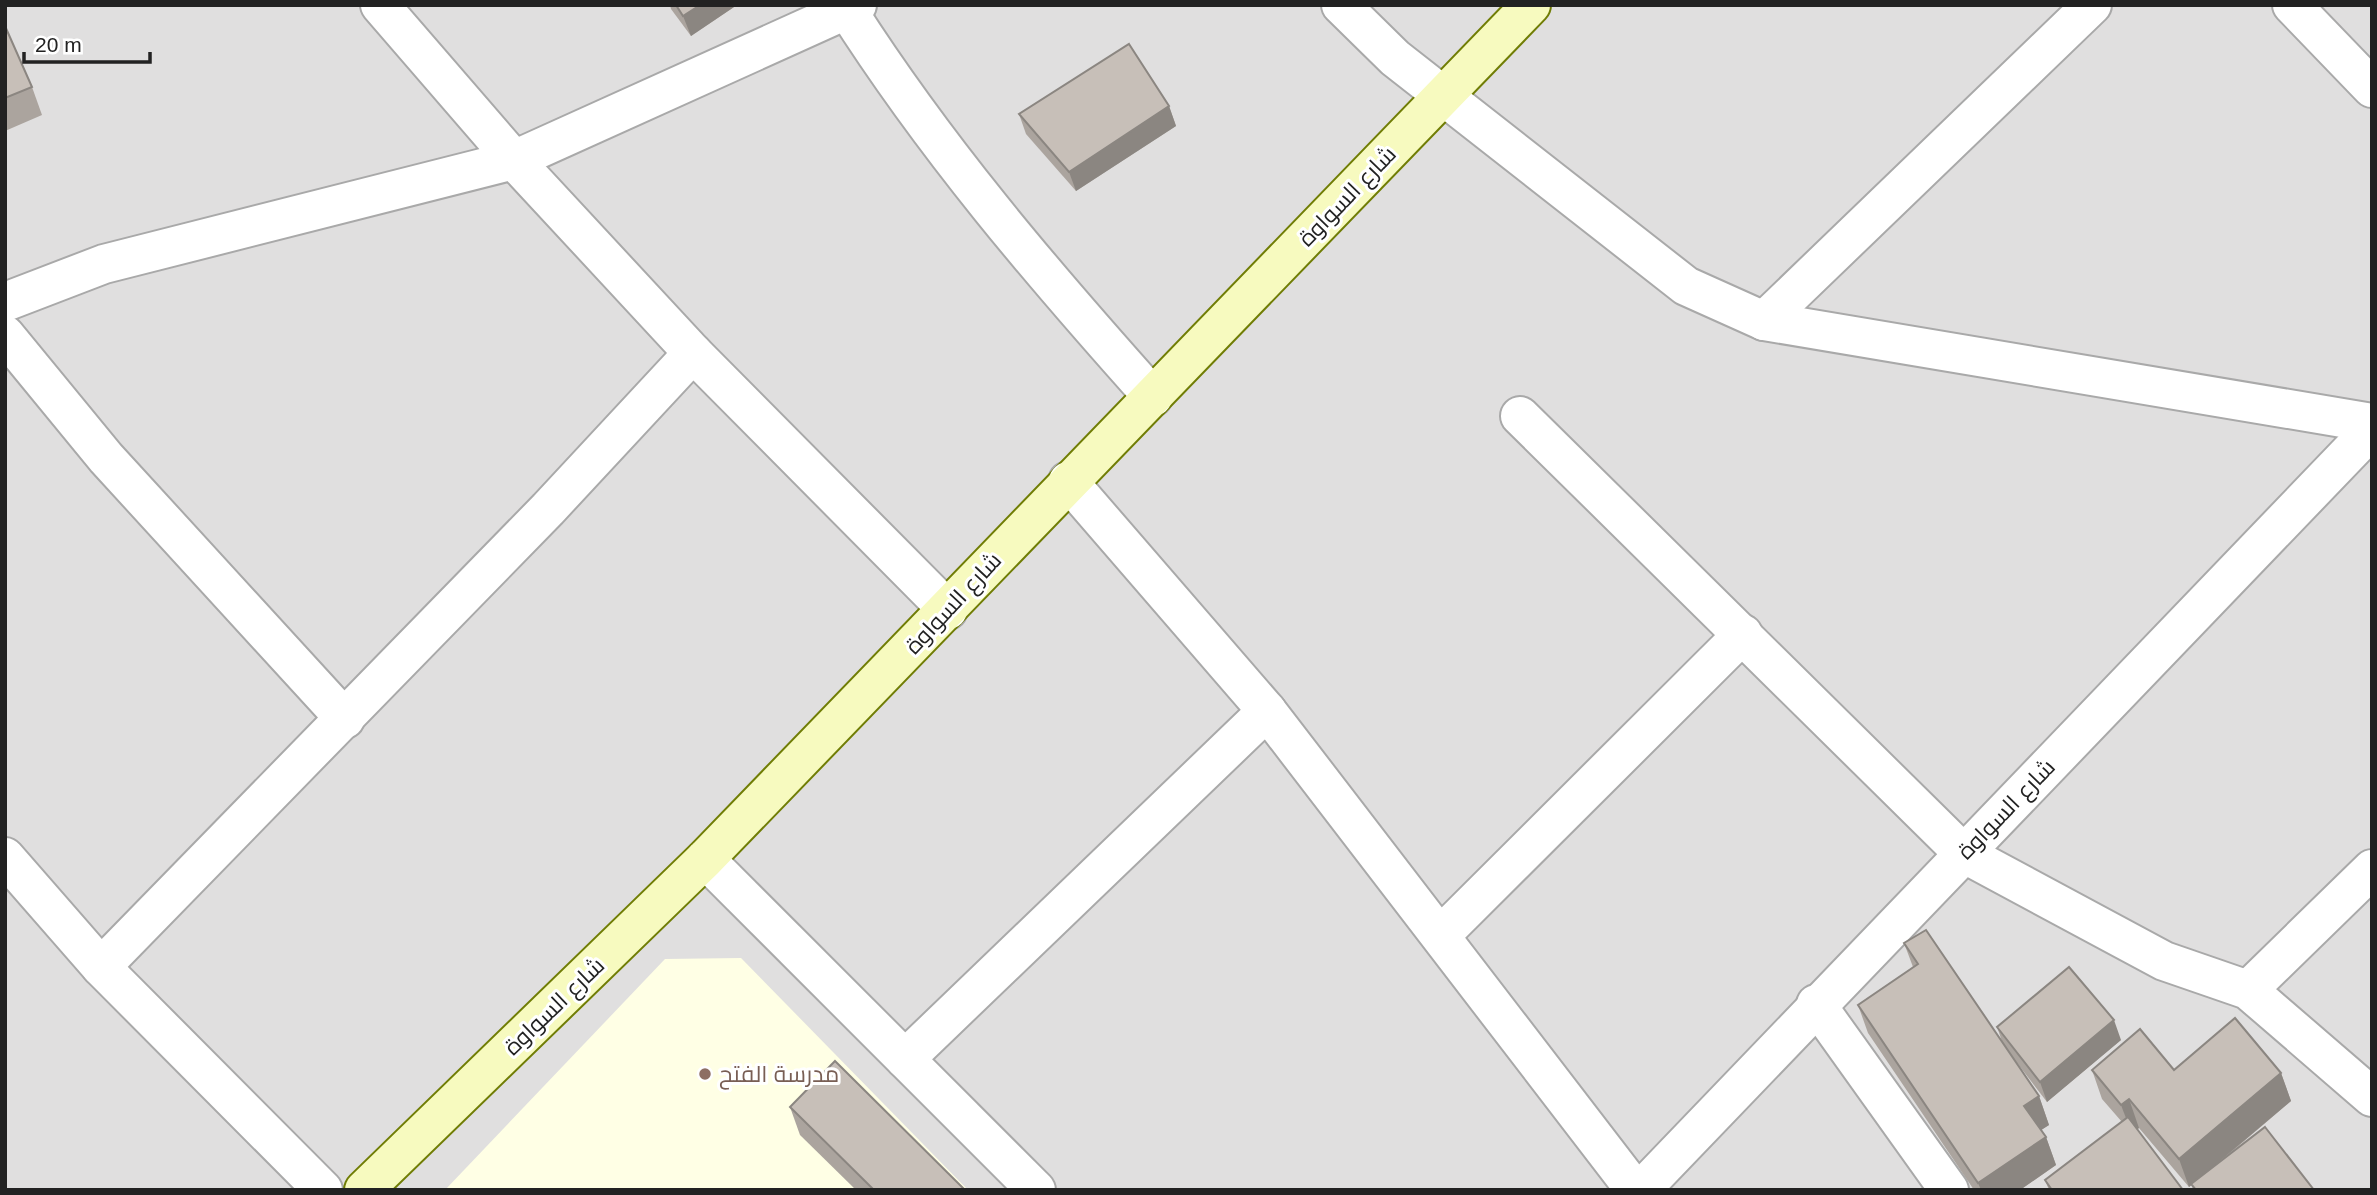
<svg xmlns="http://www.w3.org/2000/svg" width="2377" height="1195" font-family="Helvetica,Cairo,sans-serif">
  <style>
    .residential { fill: #e0dfdf }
    .education { fill: #ffffe5 }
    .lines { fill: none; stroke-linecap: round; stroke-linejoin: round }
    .street-casing { stroke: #a9a9a9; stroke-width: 42 }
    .secondary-casing { stroke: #707d05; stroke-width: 42 }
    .street { stroke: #fff; stroke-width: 38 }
    .secondary { stroke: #f7fabf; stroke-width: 38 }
    .wall { fill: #aba49e }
    .shaded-wall { fill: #8b8681 }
    .building { fill: #c7bfb8; stroke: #8b8681; stroke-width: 2 }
    .education-dot { fill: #8d6e63; stroke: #fff; stroke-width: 2.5 }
    .labels { text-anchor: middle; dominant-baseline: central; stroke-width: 6; stroke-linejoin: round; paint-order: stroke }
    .street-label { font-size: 23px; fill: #222; stroke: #fff }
    .education-label { font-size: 23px; fill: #785e54; stroke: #fff; text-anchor: start }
  </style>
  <rect width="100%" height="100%" fill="#f2efe9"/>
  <rect class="residential" x="5" y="5" width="2367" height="1185"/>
  <polygon class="education" points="741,958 968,1190 445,1190 665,959"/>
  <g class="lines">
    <g class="street-casing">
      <g id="street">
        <polyline points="380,5 514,160 693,353 948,610"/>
        <path d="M844,5C934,147 1042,273 1153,397"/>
        <polyline points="1341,5 1395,58 1686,286 1764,321 2372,423"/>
        <polyline points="2292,5 2372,88"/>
        <polyline points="5,302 104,264 514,160 857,5"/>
        <polyline points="1764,321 2092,5"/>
        <polyline points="5,335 106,458 345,719"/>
        <polyline points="1520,416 1963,853 2164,961 2248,990 2372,1097"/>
        <polyline points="1068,481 1267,711 1635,1190"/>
        <polyline points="5,857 101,967 323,1190"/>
        <polyline points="705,859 1036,1190"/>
        <polyline points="1441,935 1743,634"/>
        <polyline points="101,967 548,509 693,353"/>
        <polyline points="2248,990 2372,869"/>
        <polyline points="1816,1004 1949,1190"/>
        <polyline points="905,1059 1267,711"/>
        <polyline points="1641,1190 2372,429"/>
      </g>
    </g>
    <g class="secondary-casing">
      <polyline id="secondary" points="364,1190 705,859 1531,5"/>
    </g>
    <use href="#street" class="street"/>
    <use href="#secondary" class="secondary"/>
  </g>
  <g class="wall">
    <polygon points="670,5 734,5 734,7 691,36 671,9"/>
    <polygon points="5,26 32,87 42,115 5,131"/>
    <polygon points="1169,106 1176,126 1076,191 1026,134 1019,114"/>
    <polygon points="1904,943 2003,1044 1997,1027 2121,1040 2047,1102 2011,1055 2039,1096 2049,1125 2041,1130 2046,1137 2056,1165 2020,1190 1974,1190 1868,1033 1858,1005 1913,967"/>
    <polygon points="2092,1070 2174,1070 2281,1073 2291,1101 2221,1161 2314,1190 2193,1190 2192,1185 2189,1187 2139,1128 2137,1129 2183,1190 2049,1190 2045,1180 2122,1122 2102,1099"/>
    <polygon points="790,1107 965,1190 856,1190 800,1135"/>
  </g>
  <g class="shaded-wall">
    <polygon points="700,5 734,5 734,7 691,36 683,16"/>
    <polygon points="1169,106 1176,126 1076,191 1069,172"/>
    <polygon points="2114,1020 2121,1040 2047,1102 2040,1082"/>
    <polygon points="2281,1073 2291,1101 2189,1187 2179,1159"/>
    <polygon points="2039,1096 2049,1125 2035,1134 2024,1106"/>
    <polygon points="2129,1099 2139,1128 2132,1134 2121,1105"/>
    <polygon points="2046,1137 2056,1165 2020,1190 1981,1190 1978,1183"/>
  </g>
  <g class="building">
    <polygon points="676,5 700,5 683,16"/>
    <polygon points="5,26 32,87 5,98"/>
    <polygon points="1129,44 1169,106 1069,172 1019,114"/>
    <polygon points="1926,930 2039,1096 2024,1106 2046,1137 1978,1183 1858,1005 1918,964 1904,943"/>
    <polygon points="2069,967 2114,1020 2040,1082 1997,1027"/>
    <polygon points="2235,1018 2281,1073 2179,1159 2129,1099 2121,1105 2092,1070 2140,1029 2174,1070"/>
    <polygon points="835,1061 965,1190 874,1190 790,1107"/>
    <polygon points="2128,1117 2183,1190 2052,1190 2045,1180"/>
    <polygon points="2265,1127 2314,1190 2196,1190 2191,1184"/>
  </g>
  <circle class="education-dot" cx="705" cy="1074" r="7"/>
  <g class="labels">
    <g class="street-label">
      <text transform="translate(1347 196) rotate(-46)">شارع السواوة</text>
      <text transform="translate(953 603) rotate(-47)">شارع السواوة</text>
      <text transform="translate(2006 809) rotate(-46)">شارع السواوة</text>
      <text transform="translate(554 1006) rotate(-44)">شارع السواوة</text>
    </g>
    <g class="education-label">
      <text x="719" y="1074">مدرسة الفتح</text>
    </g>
  </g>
  <rect width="2377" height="1195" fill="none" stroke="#222222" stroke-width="14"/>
  <path d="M24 52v10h126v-10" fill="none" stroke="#222222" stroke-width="3.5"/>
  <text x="35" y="52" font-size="21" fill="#222222" stroke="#ffffff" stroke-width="5" paint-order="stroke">20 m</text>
</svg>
